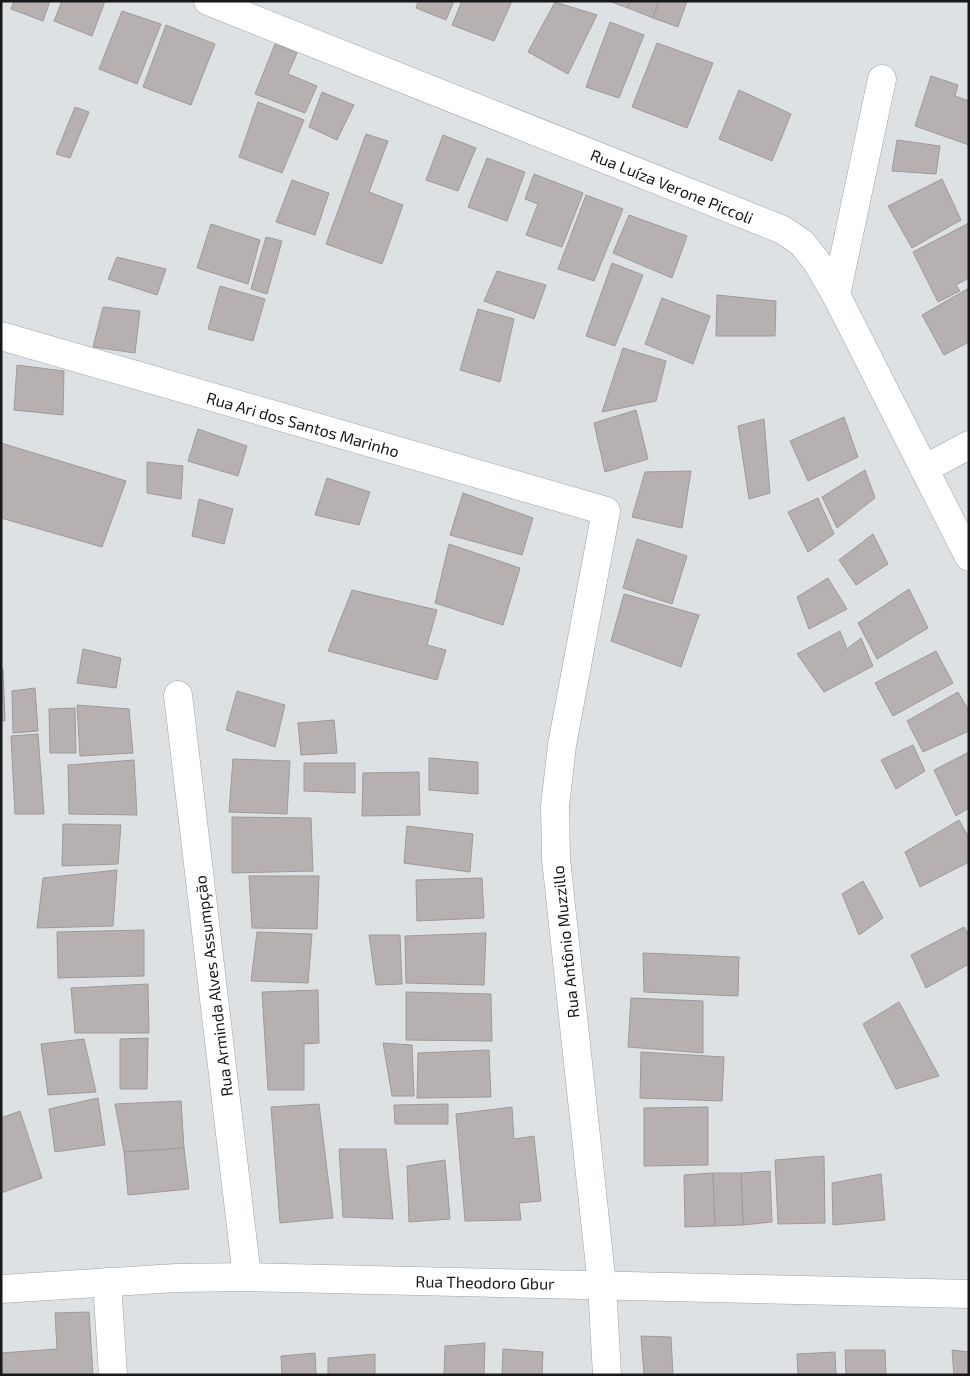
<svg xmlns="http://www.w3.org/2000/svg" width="970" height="1376" font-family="'Exo 2',sans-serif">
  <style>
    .building { fill: #b6b1b0; stroke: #9f9a9a }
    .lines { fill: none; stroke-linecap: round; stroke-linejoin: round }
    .street-casing { stroke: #9fa2a5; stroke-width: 29 }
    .street { stroke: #fff; stroke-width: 28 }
    .labels { text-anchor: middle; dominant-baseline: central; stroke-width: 4.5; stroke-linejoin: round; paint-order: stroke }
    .street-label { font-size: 16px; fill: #171819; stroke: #fff }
  </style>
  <rect width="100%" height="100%" fill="#dee1e4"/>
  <g class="building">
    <polygon points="14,1 50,1 43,21 11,9"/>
    <polygon points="62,1 105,1 92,36 54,21"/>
    <polygon points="418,1 454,1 446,20 416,8"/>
    <polygon points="462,1 512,1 494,41 452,25"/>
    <polygon points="609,1 630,1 628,8"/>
    <polygon points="630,1 659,1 653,18 628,8"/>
    <polygon points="659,1 687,1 678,27 653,18"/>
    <polygon points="555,2 597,15 568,74 528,52"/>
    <polygon points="122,11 161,24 137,84 99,69"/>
    <polygon points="610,22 644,35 619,98 586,87"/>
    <polygon points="166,25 215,44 191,105 143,87"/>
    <polygon points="657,43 713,63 687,128 632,107"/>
    <polygon points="275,44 297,53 288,74 317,86 305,113 255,94"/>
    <polygon points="931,76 958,85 955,96 969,101 969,145 915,126"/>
    <polygon points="739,90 791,114 772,161 719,139"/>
    <polygon points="322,92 354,105 337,140 309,127"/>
    <polygon points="258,102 304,120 282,173 239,157"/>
    <polygon points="75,107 89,112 70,158 56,154"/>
    <polygon points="366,134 388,141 369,192 403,205 382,264 326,244"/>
    <polygon points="443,135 476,148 458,191 426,180"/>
    <polygon points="897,140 940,146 936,174 892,171"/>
    <polygon points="487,158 525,172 507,221 468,207"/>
    <polygon points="534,174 583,193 562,247 526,235 538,204 525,199"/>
    <polygon points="942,179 961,220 912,248 888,206"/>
    <polygon points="292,180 329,193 315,235 276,222"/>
    <polygon points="586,195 623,209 594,281 558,269"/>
    <polygon points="629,215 687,236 672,278 613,253"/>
    <polygon points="969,223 969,278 956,285 960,291 938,302 913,252"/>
    <polygon points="211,224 260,240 248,284 197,268"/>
    <polygon points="266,237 282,241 267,294 251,289"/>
    <polygon points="117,257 166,269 157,295 108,279"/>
    <polygon points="612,263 643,275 615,346 586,336"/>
    <polygon points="497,271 546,285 534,319 484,301"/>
    <polygon points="220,286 265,299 253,341 208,329"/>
    <polygon points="969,288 969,342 944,355 922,315"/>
    <polygon points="717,295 776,301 775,336 716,336"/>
    <polygon points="662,298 710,316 693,364 645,344"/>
    <polygon points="103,307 140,311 135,353 93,347"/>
    <polygon points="478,309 514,319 500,382 460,370"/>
    <polygon points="623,348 666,361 656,401 602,412"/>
    <polygon points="17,365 64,371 63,415 14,410"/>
    <polygon points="636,410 648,459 605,472 594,423"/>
    <polygon points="844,417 858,457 808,481 790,441"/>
    <polygon points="764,419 770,493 749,499 738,426"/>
    <polygon points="198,429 247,446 238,476 188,461"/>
    <polygon points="1,443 126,481 102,547 1,518"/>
    <polygon points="147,462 183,466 181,499 147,493"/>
    <polygon points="865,470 875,498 837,528 822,497"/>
    <polygon points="691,471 682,528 632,517 645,472"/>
    <polygon points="327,478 370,492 359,525 315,515"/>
    <polygon points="463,493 533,518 522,555 450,535"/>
    <polygon points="818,498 834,534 808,552 788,512"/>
    <polygon points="199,499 233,509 224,544 192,536"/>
    <polygon points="873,534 888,564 856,585 839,560"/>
    <polygon points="637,539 687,556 672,604 623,588"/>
    <polygon points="449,544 520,568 503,625 435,603"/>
    <polygon points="828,578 847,609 809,629 797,597"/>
    <polygon points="909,589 928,628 877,659 858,623"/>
    <polygon points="352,590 437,610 427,645 446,650 437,680 328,651"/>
    <polygon points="624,594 699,615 681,667 611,641"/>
    <polygon points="840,631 847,649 861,638 873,666 824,692 797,654"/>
    <polygon points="83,649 121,658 116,688 77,683"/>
    <polygon points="936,651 953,683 893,716 875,683"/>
    <polygon points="1,669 3,669 5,721 1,721"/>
    <polygon points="35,688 38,731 13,733 12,691"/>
    <polygon points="237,691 285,705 275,747 226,730"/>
    <polygon points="958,692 969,711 969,731 923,752 907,721"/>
    <polygon points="77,705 129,709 133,753 80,756"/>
    <polygon points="75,708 76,753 50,753 49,709"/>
    <polygon points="334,720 337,753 301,755 298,723"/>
    <polygon points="38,734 44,814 15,814 11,736"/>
    <polygon points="913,745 925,771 896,789 881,760"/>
    <polygon points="969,752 969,808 956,816 934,770"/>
    <polygon points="429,758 478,762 478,794 429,790"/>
    <polygon points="233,759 290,761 287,814 229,812"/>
    <polygon points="134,760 137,815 69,814 68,765"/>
    <polygon points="304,763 355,763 355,793 304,791"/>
    <polygon points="419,772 420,815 362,816 363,773"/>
    <polygon points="232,817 311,818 313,871 232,873"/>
    <polygon points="959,820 969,838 969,862 920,887 905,852"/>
    <polygon points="63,824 121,825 118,864 62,866"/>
    <polygon points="407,826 473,834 470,872 404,863"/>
    <polygon points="117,870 113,926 37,928 43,878"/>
    <polygon points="249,876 319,876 317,929 252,928"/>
    <polygon points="482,878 484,918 417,921 416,880"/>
    <polygon points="863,881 883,918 859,935 842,894"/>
    <polygon points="964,927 969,935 969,964 926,988 911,955"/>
    <polygon points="144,930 144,976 58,978 57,932"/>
    <polygon points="257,932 312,934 308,983 251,981"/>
    <polygon points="486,933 484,985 406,983 405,936"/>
    <polygon points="369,935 400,935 402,984 376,985"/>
    <polygon points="643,953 739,957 738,996 644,992"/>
    <polygon points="148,984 149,1033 75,1033 71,988"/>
    <polygon points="318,990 319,1043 304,1044 304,1090 268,1090 262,992"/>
    <polygon points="406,992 491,994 492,1041 406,1040"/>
    <polygon points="631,998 703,1001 703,1053 628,1047"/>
    <polygon points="899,1002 939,1076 896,1089 863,1024"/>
    <polygon points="148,1038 147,1089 120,1089 120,1039"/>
    <polygon points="84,1039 96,1092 48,1095 41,1044"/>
    <polygon points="383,1043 412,1045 414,1096 392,1096"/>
    <polygon points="489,1050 491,1097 417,1098 418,1053"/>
    <polygon points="641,1052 724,1057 722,1101 640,1098"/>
    <polygon points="98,1098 105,1145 55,1152 49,1109"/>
    <polygon points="181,1101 184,1148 124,1152 115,1104"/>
    <polygon points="319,1104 333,1218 280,1223 271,1107"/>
    <polygon points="448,1104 448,1124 395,1124 394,1105"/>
    <polygon points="512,1107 514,1139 534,1136 541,1201 519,1203 521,1220 465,1221 456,1114"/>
    <polygon points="708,1107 708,1165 644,1166 644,1108"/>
    <polygon points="20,1111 42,1178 1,1193 1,1118"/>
    <polygon points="184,1148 189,1189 128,1195 124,1152"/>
    <polygon points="339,1149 386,1149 393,1219 343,1217"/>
    <polygon points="824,1156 825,1223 778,1224 775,1160"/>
    <polygon points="445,1160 450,1219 409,1222 407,1166"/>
    <polygon points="770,1171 772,1222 743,1225 741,1173"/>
    <polygon points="713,1173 715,1226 685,1227 684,1175"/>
    <polygon points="713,1173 741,1173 743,1225 715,1226"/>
    <polygon points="881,1174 885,1220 833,1225 832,1183"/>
    <polygon points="89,1312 93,1375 1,1375 1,1353 57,1349 55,1313"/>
    <polygon points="641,1336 671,1337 673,1375 644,1375"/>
    <polygon points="485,1343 484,1375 444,1375 445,1346"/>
    <polygon points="503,1349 543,1352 542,1375 502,1375"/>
    <polygon points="845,1350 885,1350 886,1375 846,1375"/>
    <polygon points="952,1350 969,1352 969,1375 954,1375"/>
    <polygon points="835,1352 836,1375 798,1375 797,1354"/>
    <polygon points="315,1353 316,1375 282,1375 281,1356"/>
    <polygon points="375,1354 375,1375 328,1375 328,1358"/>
  </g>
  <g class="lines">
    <g class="street-casing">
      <g id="street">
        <polyline points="208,1 783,230 802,243 817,262 836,295 969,557"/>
        <polyline points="836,295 882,79"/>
        <polyline points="1,336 606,511 562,745 555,806 556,859 602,1285 607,1375"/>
        <polyline points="924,469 969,445"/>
        <polyline points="178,695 247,1277"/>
        <polyline points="107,1282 113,1375"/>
        <polyline points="1,1289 176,1278 247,1277 969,1294"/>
      </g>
    </g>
    <use href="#street" class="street"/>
  </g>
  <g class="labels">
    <g class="street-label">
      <text transform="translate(672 186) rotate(22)">Rua Luíza Verone Piccoli</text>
      <text transform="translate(303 424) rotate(16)">Rua Ari dos Santos Marinho</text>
      <text transform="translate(565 942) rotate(-96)">Rua Antônio Muzzillo</text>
      <text transform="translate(213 986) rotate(-97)">Rua Arminda Alves Assumpção</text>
      <text transform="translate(485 1282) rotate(1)">Rua Theodoro Gbur</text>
    </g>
  </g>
  <rect width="970" height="1376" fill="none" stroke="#171819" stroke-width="5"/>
</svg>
